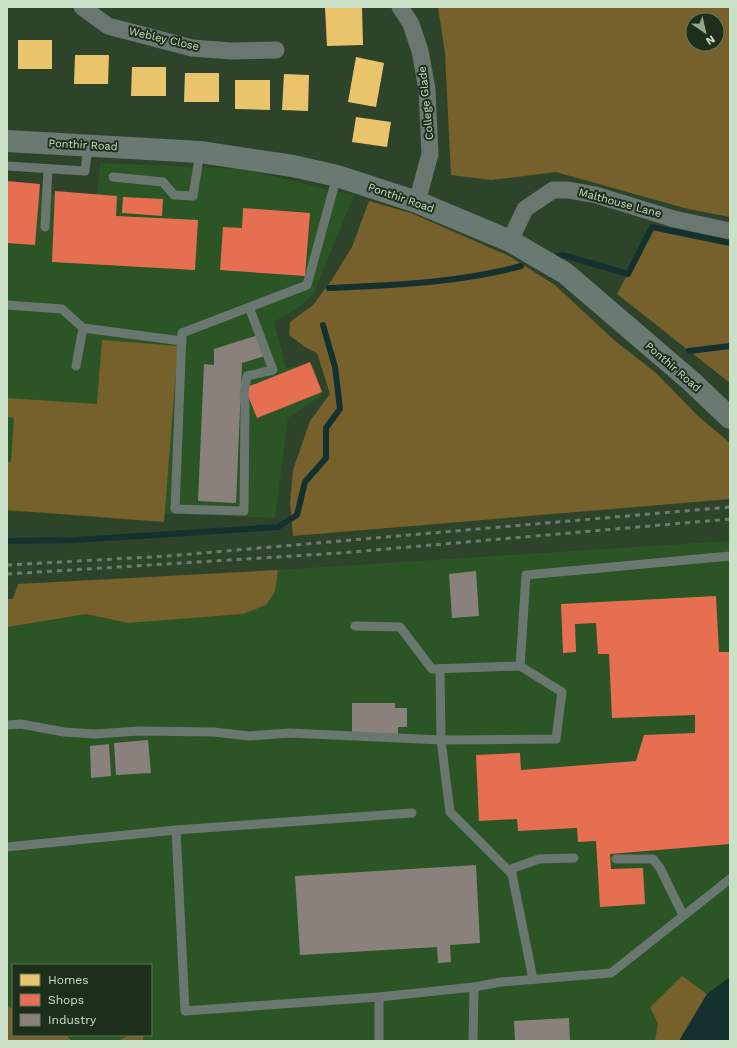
<svg xmlns="http://www.w3.org/2000/svg" width="737" height="1048" font-family="'Work Sans',sans-serif">
  <style>
    .built { fill: #2b5525 }
    .green { fill: #76602c; fill-rule: evenodd }
    .water { fill: #143130 }
    .homes { fill: #e9c46a }
    .shops { fill: #e76f51 }
    .industry { fill: #8a817c }
    .lines { fill: none; stroke-linecap: round; stroke-linejoin: round }
    .stream { stroke: #143130; stroke-width: 6 }
    .service { stroke: #6a7771; stroke-width: 9 }
    .minor { stroke: #6a7771; stroke-width: 17 }
    .secondary { stroke: #6a7971; stroke-width: 22 }
    .rail { stroke: #6d7a70; stroke-width: 3; stroke-dasharray: 5 5; stroke-linecap: butt }
    .labels { text-anchor: middle; dominant-baseline: central; stroke-width: 4; stroke-linejoin: round; paint-order: stroke }
    .street-label { font-size: 11px; fill: #cbe1c7; stroke: #1d2e1a }
  </style>
  <rect width="100%" height="100%" fill="#2e442a"/>
  <g class="built">
    <polygon points="100,163 242,169 354,195 314,293 299,307 274,322 286,368 313,364 322,392 321,396 288,418 275,518 158,513 7,512 7,243 39,193 54,194 55,191 97,195"/>
    <polygon points="730,541 730,977 707,994 682,977 658,1024 655,1041 143,1041 143,1035 151,1035 151,965 13,965 13,1009 7,1006 7,627 86,613 128,623 243,614 266,605 275,592 278,570"/>
    <polygon points="66,1035 130,1035 117,1041 72,1041"/>
  </g>
  <g class="green">
    <path d="M438,7H730V217L688,209L556,172L491,180L451,175L445,53ZM693,20H717V44H693Z"/>
    <polygon points="369,201 411,213 509,256 555,285 614,340 656,373 698,416 730,443 730,499 293,536 290,502 293,470 310,421 330,394 317,353 305,347 289,335 290,322 313,305 333,278 352,247"/>
    <polygon points="652,227 730,243 730,383 617,294"/>
    <polygon points="102,340 178,346 164,522 7,510 7,462 11,462 14,418 7,417 7,398 97,404"/>
    <polygon points="278,570 275,592 266,605 243,614 128,623 86,614 7,627 7,599 13,599 18,584"/>
    <polygon points="682,976 707,994 679,1041 655,1041 658,1024 650,1007"/>
    <polygon points="7,1006 13,1009 13,1035 66,1035 72,1041 7,1041"/>
    <polygon points="130,1035 143,1035 143,1041 117,1041"/>
  </g>
  <polygon class="water" points="730,977 730,1041 679,1041 707,994"/>
  <g class="homes">
    <polygon points="325,7 362,7 363,45 327,46"/>
    <rect x="18" y="40" width="34" height="29"/>
    <polygon points="75,55 109,55 108,84 74,84"/>
    <polygon points="356,57 384,63 376,107 348,102"/>
    <polygon points="132,67 166,67 166,96 131,96"/>
    <polygon points="185,73 219,73 219,102 184,102"/>
    <polygon points="284,74 309,75 308,111 282,110"/>
    <polygon points="235,80 270,80 270,110 235,109"/>
    <polygon points="356,117 391,122 387,147 352,142"/>
  </g>
  <g class="shops">
    <polygon points="7,181 40,184 35,245 7,243"/>
    <polygon points="55,191 117,196 116,216 198,220 195,270 52,262"/>
    <polygon points="123,197 163,199 162,216 122,213"/>
    <polygon points="243,208 310,213 305,276 220,270 223,227 242,228"/>
    <polygon points="310,362 322,392 257,418 245,388"/>
    <polygon points="716,596 719,652 730,652 730,844 610,854 611,869 643,868 645,904 600,907 596,841 578,842 577,828 518,831 517,819 479,821 476,755 520,753 521,770 636,761 644,735 695,733 695,715 612,718 609,654 598,654 596,623 575,624 576,652 563,653 561,604"/>
  </g>
  <g class="industry">
    <polygon points="258,335 265,356 242,363 236,503 198,501 204,364 214,365 214,349"/>
    <polygon points="476,571 479,616 452,618 449,574"/>
    <polygon points="352,703 395,703 395,708 407,708 407,727 398,727 398,734 352,734"/>
    <polygon points="148,740 151,773 116,775 114,743"/>
    <polygon points="109,744 111,776 91,778 90,746"/>
    <polygon points="476,865 480,943 450,945 451,962 438,963 437,947 300,955 295,876"/>
    <polygon points="569,1018 570,1041 515,1041 514,1021"/>
  </g>
  <g class="lines">
    <g class="stream">
      <polyline points="556,257 563,255 628,274 652,227 730,243"/>
      <path d="M329,288C394,285 458,283 521,266"/>
      <polyline points="689,351 730,346"/>
      <polyline points="7,541 76,540 278,527 297,515 305,482 326,458 326,428 340,409 335,367 323,325"/>
    </g>
    <g class="service">
      <polyline points="7,166 85,171 88,146"/>
      <polyline points="113,177 163,182 174,195 193,196 200,152"/>
      <polyline points="45,227 48,169"/>
      <polyline points="7,305 62,309 83,328"/>
      <polyline points="249,307 273,370 247,376 244,393 245,405 244,511 175,509 182,333 307,285 337,176"/>
      <polyline points="76,366 83,328 182,341"/>
      <polyline points="355,626 400,627 432,669 520,666"/>
      <polyline points="7,725 21,724 64,732 95,734 139,731 214,732 249,736 290,733 441,740 440,669"/>
      <polyline points="412,813 176,830 185,1011 379,997 474,987 501,982 611,973 730,879"/>
      <polyline points="7,847 176,830"/>
      <polyline points="616,859 653,859 660,868 683,915"/>
      <polyline points="508,870 539,859 574,858"/>
      <polyline points="533,979 512,874 450,812 441,740 556,739 562,692 520,666 526,575 730,556"/>
      <polyline points="379,997 379,1041"/>
      <polyline points="473,1041 474,987"/>
    </g>
    <g class="minor">
      <polyline points="82,7 108,26 192,48 231,51 276,50"/>
      <polyline points="400,7 411,24 420,51 427,89 430,154 417,202"/>
      <polyline points="510,241 525,209 553,190 568,190 596,195 674,219 730,231"/>
    </g>
    <polyline class="secondary" points="7,141 200,152 293,166 337,176 417,202 510,241 565,273 691,381 730,418"/>
    <g class="rail">
      <polyline points="7,565 168,556 730,507"/>
      <polyline points="7,574 340,553 730,519"/>
    </g>
  </g>
  <g class="labels">
    <g class="street-label">
      <text transform="translate(164 39) rotate(13)">Webley Close</text>
      <text transform="translate(426 103) rotate(-96)">College Glade</text>
      <text transform="translate(83 145) rotate(3)">Ponthir Road</text>
      <text transform="translate(401 198) rotate(19)">Ponthir Road</text>
      <text transform="translate(620 203) rotate(15)">Malthouse Lane</text>
      <text transform="translate(673 367) rotate(41)">Ponthir Road</text>
    </g>
  </g>
  <rect width="737" height="1048" fill="none" stroke="#cbe1c7" stroke-width="16"/>
  <rect x="12" y="964" width="140" height="72" fill="#1d2e1a" stroke="#63765f"/>
  <rect x="20" y="974" width="20" height="12" fill="#e9c46a" stroke="#63765f"/>
  <text x="48" y="984" font-size="12" fill="#cbe1c7">Homes</text>
  <rect x="20" y="994" width="20" height="12" fill="#e76f51" stroke="#63765f"/>
  <text x="48" y="1004" font-size="12" fill="#cbe1c7">Shops</text>
  <rect x="20" y="1014" width="20" height="12" fill="#8a817c" stroke="#63765f"/>
  <text x="48" y="1024" font-size="12" fill="#cbe1c7">Industry</text>
  <g transform="translate(705 32) rotate(146)"><circle r="19" fill="#1d2e1a" stroke="#63765f"/>
  <path d="M0-3L7 15L0 10L-7 15Z" fill="#94aa90"/>
  <text y="-6" font-size="11" font-weight="bold" text-anchor="middle" fill="#cbe1c7">N</text>
  </g>
</svg>
